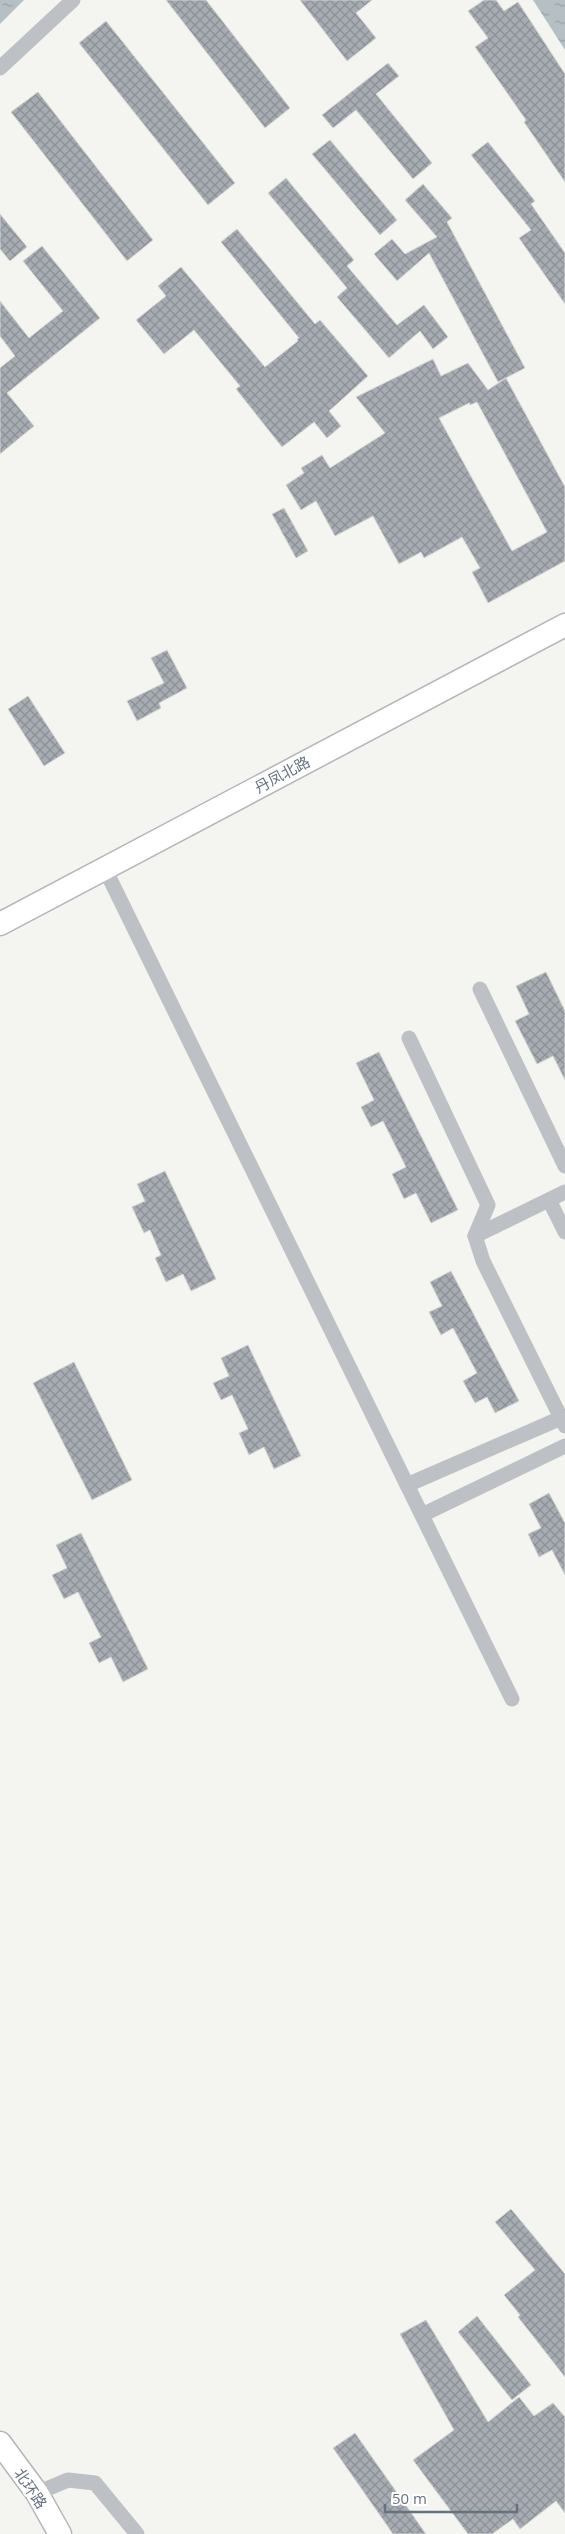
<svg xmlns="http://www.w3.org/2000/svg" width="565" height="2534" font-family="'Open Sans','Noto Sans SC',sans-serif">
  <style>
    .water { fill: url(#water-ripples) }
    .building { fill: url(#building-cross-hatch); stroke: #d5d5d3; fill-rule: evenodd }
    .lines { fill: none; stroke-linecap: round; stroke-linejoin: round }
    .secondary-casing { stroke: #b2b6ba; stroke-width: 25 }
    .street { stroke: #bdc0c4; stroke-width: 15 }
    .secondary { stroke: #fff; stroke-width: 22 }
    .labels { text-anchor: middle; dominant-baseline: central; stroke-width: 5; stroke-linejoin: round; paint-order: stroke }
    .street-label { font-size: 15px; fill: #657280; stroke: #fff }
  </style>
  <defs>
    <pattern id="water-ripples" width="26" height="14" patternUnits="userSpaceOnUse" patternTransform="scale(1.25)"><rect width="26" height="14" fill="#b6c0c4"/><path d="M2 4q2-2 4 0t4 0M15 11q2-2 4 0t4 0" fill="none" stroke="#98a0a4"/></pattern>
    <pattern id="building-cross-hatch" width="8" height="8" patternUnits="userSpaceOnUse" patternTransform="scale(1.25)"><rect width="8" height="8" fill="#a6acb2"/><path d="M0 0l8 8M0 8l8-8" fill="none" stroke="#8b9096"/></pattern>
  </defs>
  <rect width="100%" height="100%" fill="#f4f4f0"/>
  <g class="water">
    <polygon points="0,0 24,0 0,24"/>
    <polygon points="533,0 565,0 565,50"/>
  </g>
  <g class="building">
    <polygon points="166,0 206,0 290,108 265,128"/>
    <polygon points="300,0 372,0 356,13 376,38 347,61"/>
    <polygon points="484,0 496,0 504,11 518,2 565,74 565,182 524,122 526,120 475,47 488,38 468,11"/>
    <polygon points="106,21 235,183 208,205 79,43"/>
    <polygon points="388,63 399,76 376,94 432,163 413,179 356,110 333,128 322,115"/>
    <polygon points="38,92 153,240 127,261 11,112"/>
    <polygon points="330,140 397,220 380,235 312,154"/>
    <polygon points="488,142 535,201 531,204 565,253 565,304 519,238 531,230 471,155"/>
    <polygon points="286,178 354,260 347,266 397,325 424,305 448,337 433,349 420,331 389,358 337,297 347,288 268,193"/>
    <polygon points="423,184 452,218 447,222 525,368 498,382 429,253 397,281 374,254 392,239 405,254 437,237 405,200"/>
    <polygon points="0,214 27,247 10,261 0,249"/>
    <polygon points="237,229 315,324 320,320 368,376 329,411 341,426 327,438 314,422 282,447 236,389 240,386 194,330 164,354 136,320 166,296 158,286 181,267 265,367 298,341 297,339 299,338 221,242"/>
    <polygon points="42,246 100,318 7,393 34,426 0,454 0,368 15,356 0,336 0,301 29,338 63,311 23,261"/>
    <path d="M433,359L441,376L468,363L488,390L506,378L565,487V561L488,603L472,572L480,568L462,537L424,558L421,552L399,564L373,516L335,536L316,501L301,510L286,485L304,473L301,468L322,455L330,468L385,433L356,397ZM477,402L547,532L512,551L439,418L469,403L470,405Z"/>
    <polygon points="284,508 308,551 296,558 272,514"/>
    <polygon points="167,650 187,688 159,703 161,708 137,721 127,701 164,683 151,658"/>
    <polygon points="28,696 65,753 44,766 8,709"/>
    <polygon points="546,972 565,1011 565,1080 553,1056 537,1064 515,1021 529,1014 516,986"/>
    <polygon points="379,1052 458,1210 431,1223 416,1193 404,1199 392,1174 406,1167 383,1121 371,1127 361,1107 374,1100 356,1063"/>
    <polygon points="165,1171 216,1279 191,1291 183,1274 166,1282 155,1258 161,1255 150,1230 144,1233 132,1207 145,1201 137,1184"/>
    <polygon points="451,1271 519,1401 495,1413 487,1397 475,1403 463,1381 477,1373 453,1328 441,1335 429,1312 442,1306 430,1282"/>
    <polygon points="248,1345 301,1456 274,1469 264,1447 249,1455 239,1433 248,1429 232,1395 221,1400 213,1383 229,1376 221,1358"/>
    <polygon points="74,1362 132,1480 92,1500 33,1383"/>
    <polygon points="549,1493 565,1523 565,1575 552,1550 539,1557 528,1534 541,1528 529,1504"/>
    <polygon points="81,1533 148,1669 123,1682 111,1657 99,1663 89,1643 101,1637 78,1592 64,1599 52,1575 67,1568 56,1545"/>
    <polygon points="511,2209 565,2274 565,2377 518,2317 520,2315 504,2295 535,2270 495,2222"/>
    <polygon points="477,2316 531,2385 512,2400 458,2332"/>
    <polygon points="426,2320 488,2422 519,2397 534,2416 553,2403 565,2417 565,2513 556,2501 520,2529 513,2519 492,2534 468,2534 413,2460 454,2430 400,2334"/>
    <polygon points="355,2433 426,2534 393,2534 333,2448"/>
  </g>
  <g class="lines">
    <g class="secondary-casing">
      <g id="secondary">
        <polyline points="0,924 565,625"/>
        <polyline points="0,2443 37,2493 60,2534"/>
      </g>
    </g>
    <g class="street">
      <polyline points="0,68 73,0"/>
      <polyline points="105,869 512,1699"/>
      <polyline points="480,989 565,1166"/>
      <polyline points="409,1038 488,1205 475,1236 483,1261 565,1426"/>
      <polyline points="549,1200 565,1232"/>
      <polyline points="475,1236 565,1192"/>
      <polyline points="407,1485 561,1418"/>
      <polyline points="422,1515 565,1446"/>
      <polyline points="37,2493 68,2480 95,2483 137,2534"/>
    </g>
    <use href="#secondary" class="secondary"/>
  </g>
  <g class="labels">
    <g class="street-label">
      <text transform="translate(282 774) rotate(-28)">丹凤北路</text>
      <text transform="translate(31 2488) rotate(56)">北环路</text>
    </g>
  </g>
  <path d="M385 2504v8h132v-8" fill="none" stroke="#657280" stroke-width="2.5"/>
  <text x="392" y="2504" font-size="15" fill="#657280" stroke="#ffffff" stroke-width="4" paint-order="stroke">50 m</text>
</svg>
